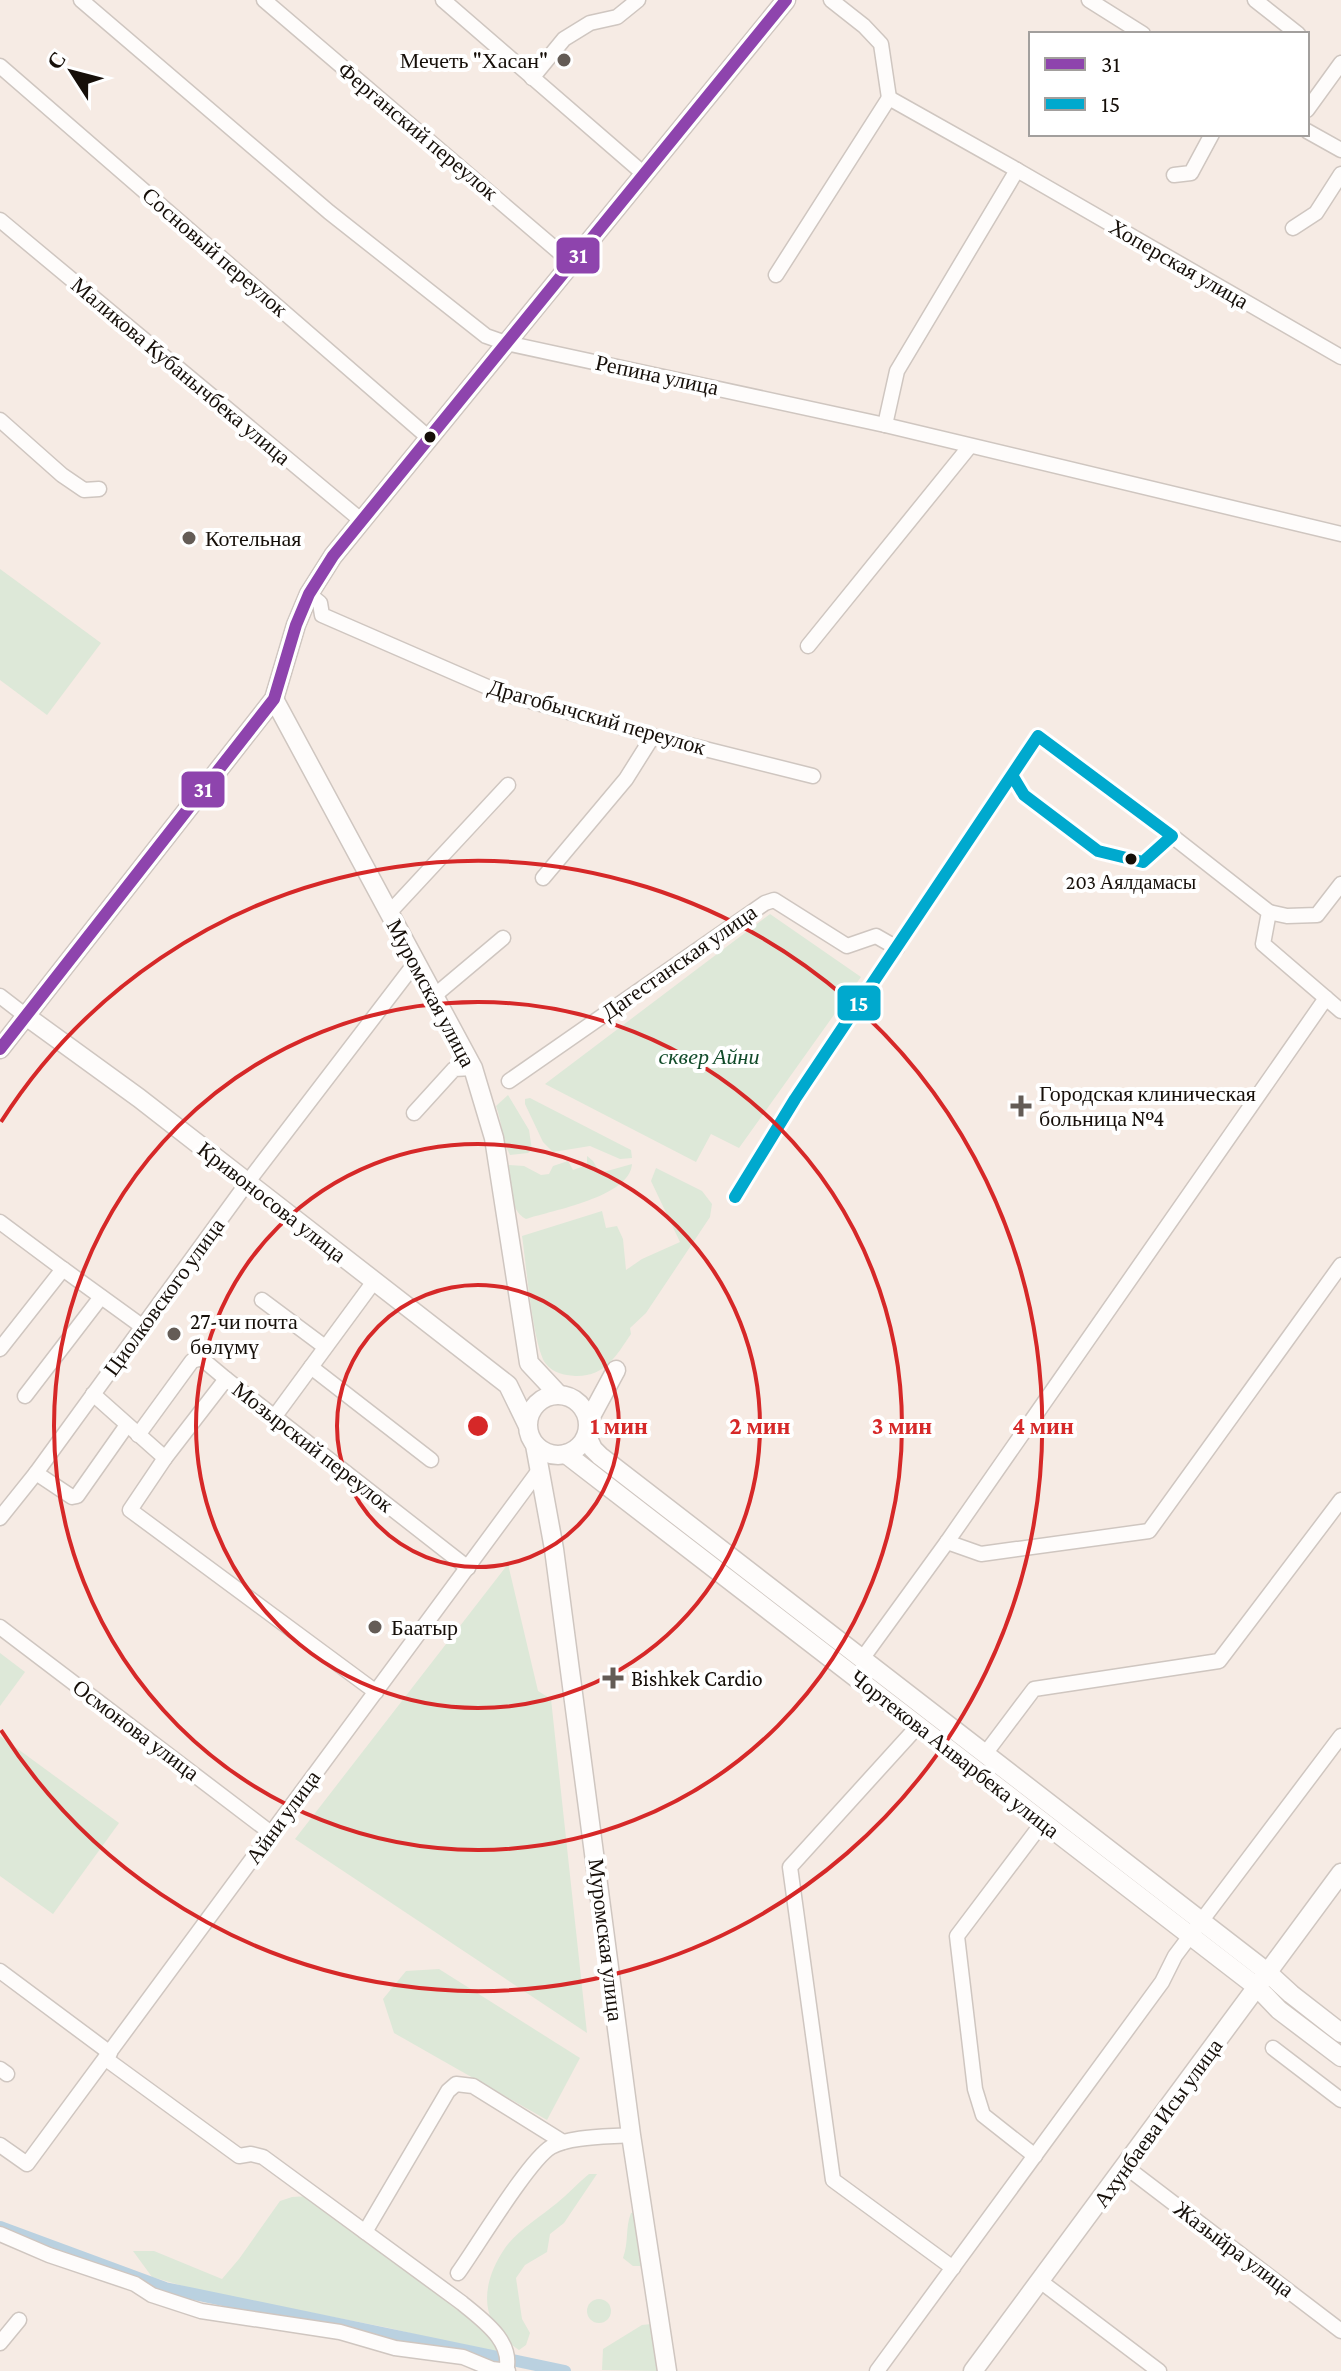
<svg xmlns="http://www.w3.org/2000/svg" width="1341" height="2371" font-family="'Crimson Pro',serif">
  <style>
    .green { fill: #dde8d8 }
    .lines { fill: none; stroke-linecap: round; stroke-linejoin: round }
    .canal { stroke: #bad1e0; stroke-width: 12 }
    .minor-casing { stroke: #cfc6c0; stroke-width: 17 }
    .major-casing { stroke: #cfc6c0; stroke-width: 21 }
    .minor { stroke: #fefcfb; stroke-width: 14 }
    .major { stroke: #fefcfb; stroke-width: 18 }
    .bus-1-casing { stroke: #fff; stroke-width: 18 }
    .bus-2-casing { stroke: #fff; stroke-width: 18 }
    .bus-1 { stroke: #8e44ad; stroke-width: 12 }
    .bus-2 { stroke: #00a9ce; stroke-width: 12 }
    .ring { fill: none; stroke: #d62828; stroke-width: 4 }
    .poi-dot { fill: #645c56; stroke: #fff; stroke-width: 3 }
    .bus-dot { fill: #160f09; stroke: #fff; stroke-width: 3 }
    .labels { text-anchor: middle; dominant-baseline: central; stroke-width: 8; stroke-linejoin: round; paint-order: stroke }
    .bus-label { font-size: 20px; fill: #160f09; stroke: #fff }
    .poi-label { font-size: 22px; fill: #160f09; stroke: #fff; text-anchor: start }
    .street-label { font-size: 22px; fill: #160f09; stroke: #fff }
    .park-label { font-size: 22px; font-style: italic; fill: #114b29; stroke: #fff }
    .centre { fill: #d62828; stroke: #fff; stroke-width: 4 }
    .ring-label { font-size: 24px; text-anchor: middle; font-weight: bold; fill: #d62828; stroke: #fff; stroke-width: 8; stroke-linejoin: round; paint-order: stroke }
    .line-badge { stroke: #fff; stroke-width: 3 }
    .badge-label { font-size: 22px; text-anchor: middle; font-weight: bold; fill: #fff }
  </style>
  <rect width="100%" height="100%" fill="#f6ebe4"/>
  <g class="green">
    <polygon points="0,569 101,643 47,715 0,680"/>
    <polygon points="770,914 861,977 739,1148 711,1134 696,1162 545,1084"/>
    <path d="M508,1095L529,1130L532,1150L528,1153L510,1155C502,1140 502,1122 496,1106Z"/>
    <polygon points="530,1098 631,1150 632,1158 620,1159 590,1146 553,1152 543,1142 525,1104 525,1099"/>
    <path d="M587,1156L593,1161L600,1173L632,1164C630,1197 553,1210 526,1219C509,1211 510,1182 509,1165L524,1166L541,1175L549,1174L553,1166L568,1161L573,1170L587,1165Z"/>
    <path d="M656,1168L702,1191L712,1204L710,1217L646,1313L630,1328L631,1334C616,1356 605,1377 575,1376C564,1375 553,1373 546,1364C533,1348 526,1262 522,1236L602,1211L606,1228L617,1226L623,1239L626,1270L642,1259L680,1242L651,1181Z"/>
    <polygon points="508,1564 538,1691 551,1699 587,2033 295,1839"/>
    <polygon points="0,1653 25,1672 0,1706"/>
    <polygon points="0,1736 119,1823 53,1914 0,1876"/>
    <polygon points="439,1969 580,2058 547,2120 394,2033 383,1999 406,1971"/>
    <path d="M589,2174H597L564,2223L550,2234L547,2252L525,2265L516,2278L522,2319L530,2333L526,2345L519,2350C478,2324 480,2285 505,2248C518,2230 540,2217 557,2203C568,2194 578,2183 589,2174Z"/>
    <polygon points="309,2196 344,2225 386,2251 478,2321 504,2356 389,2328 200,2291 152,2277 133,2251 154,2251 222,2279 239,2259 280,2201 292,2197"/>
    <path d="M637,2212L644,2266H633L623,2258C629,2242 625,2228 631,2213Z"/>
    <circle cx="599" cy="2311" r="12"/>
    <polygon points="651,2324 657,2371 602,2370 603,2349 642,2325"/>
  </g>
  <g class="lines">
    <polyline class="canal" points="0,2227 165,2288 565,2371"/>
    <g class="minor-casing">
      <g id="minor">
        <polyline points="81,0 329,212 486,336 506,343 885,425 1341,534"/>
        <polyline points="264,0 572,263"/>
        <polyline points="443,0 644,174"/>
        <polyline points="831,0 864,26 881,44 889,98"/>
        <polyline points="1089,0 1143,34"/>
        <polyline points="1255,0 1298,34"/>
        <polyline points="0,66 429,438"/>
        <polyline points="532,78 564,39 590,23 617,17 638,0"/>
        <polyline points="1307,110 1341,63"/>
        <polyline points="1307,131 1341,150"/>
        <polyline points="1174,175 1191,173 1212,134"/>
        <polyline points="0,220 362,521"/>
        <polyline points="1293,228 1316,213 1341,174"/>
        <polyline points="776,275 889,98 1017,170"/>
        <polyline points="0,420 62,475 84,490 99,489"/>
        <polyline points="885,425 897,371 1017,170 1341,357"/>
        <polyline points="309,594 320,603 322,615 499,692 653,736 813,776"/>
        <polyline points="808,646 970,446"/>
        <polyline points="1172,836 1269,912 1263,944 1341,1011"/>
        <polyline points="543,878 626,779 653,736"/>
        <polyline points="1269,912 1287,916 1317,915 1341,884"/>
        <polyline points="389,913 508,785"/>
        <polyline points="0,996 26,1016"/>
        <polyline points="434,996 503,938"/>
        <polyline points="509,1081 765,903 774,900 847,946 876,936 897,948"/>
        <polyline points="414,1113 454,1069 473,1068"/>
        <polyline points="735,1197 795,1099 1038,736 1172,836 1143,862 1098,851 1024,795 1012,775"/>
        <polyline points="0,1222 63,1269 0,1349"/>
        <polyline points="63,1269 143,1327"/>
        <polyline points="262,1300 325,1347"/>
        <polyline points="311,1367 431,1460"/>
        <polyline points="93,1394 165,1458"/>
        <polyline points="25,1396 101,1297"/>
        <polyline points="275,1416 375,1280"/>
        <polyline points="138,1435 192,1361 201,1358 226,1379"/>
        <polyline points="36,1473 72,1497 77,1496 127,1425"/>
        <polyline points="0,1518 36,1473 247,1183 416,962"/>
        <polyline points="947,1542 981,1554 1149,1531 1341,1265"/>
        <polyline points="0,1627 271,1833"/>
        <polyline points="862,1659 947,1542 1326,998"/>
        <polyline points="376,1692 130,1510 165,1458 226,1379 468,1568"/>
        <polyline points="918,1726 790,1867 833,2180 953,2268"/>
        <polyline points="985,1754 1034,1689 1219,1661 1341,1500"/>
        <polyline points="0,1971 110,2053"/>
        <polyline points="1273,2048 1341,2100"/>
        <path d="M106,2059L239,2156L251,2154L263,2157L462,2303C482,2320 514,2341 506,2371"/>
        <polyline points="0,2069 7,2074"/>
        <polyline points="0,2145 27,2164 540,1469"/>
        <polyline points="1035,2156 983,2115 975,2089 957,1936 1043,1822"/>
        <polyline points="1126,2167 1341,2331"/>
        <polyline points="365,2232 448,2091 456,2084 473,2086 563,2142"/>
        <polyline points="0,2234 49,2255 135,2284 152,2295 201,2311 340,2332 395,2348 463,2357 492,2369 508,2371"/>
        <path d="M458,2273C476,2248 529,2160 551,2147C570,2136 609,2137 631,2135"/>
        <polyline points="1040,2281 1159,2371"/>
        <polyline points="0,2343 19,2320"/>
        <polyline points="877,2371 1162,1982 1175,1956 1341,1736"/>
      </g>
    </g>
    <g class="major-casing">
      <g id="major">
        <polyline points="274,699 473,1068 494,1138 529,1363 558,1394"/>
        <polyline points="26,1016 139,1098 508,1385 527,1424"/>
        <polyline points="0,1049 274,699 296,625 309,594 333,556 786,0"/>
        <circle cx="558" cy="1425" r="30"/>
        <polyline points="589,1420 616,1370"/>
        <polyline points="587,1436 593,1449 600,1456 1267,1972 1291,1994 1341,2033"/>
        <polyline points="535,1445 554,1549 631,2135 667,2371"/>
        <polyline points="566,1454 1257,1987 1279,2010 1341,2057"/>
        <polyline points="973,2371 1341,1873"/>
      </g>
    </g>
    <use href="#minor" class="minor"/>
    <use href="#major" class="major"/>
    <g class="bus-1-casing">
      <polyline id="bus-1" points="0,1049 274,699 296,625 309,594 333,556 786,0"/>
    </g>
    <g class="bus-2-casing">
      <polyline id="bus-2" points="735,1197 795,1099 1038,736 1172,836 1143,862 1098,851 1024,795 1012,775"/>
    </g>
    <use href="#bus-1" class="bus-1"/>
    <use href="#bus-2" class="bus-2"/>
  </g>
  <g class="ring">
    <circle cx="478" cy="1426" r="141"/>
    <circle cx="478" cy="1426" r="282"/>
    <circle cx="478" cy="1426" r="424"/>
    <path d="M1 1122A565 565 0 1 1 1 1730"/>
  </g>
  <g class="poi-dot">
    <circle cx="564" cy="60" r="8"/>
    <circle cx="189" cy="538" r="8"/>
    <path d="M1017 1094h8v8h8v8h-8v8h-8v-8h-8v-8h8z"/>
    <circle cx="174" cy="1334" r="8"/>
    <circle cx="375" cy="1627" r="8"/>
    <path d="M609 1666h8v8h8v8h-8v8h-8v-8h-8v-8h8z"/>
  </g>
  <g class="bus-dot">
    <circle cx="430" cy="437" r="7"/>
    <circle cx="1131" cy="859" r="7"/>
  </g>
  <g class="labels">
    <g class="bus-label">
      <text x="1131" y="882">203 Аялдамасы</text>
    </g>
    <g class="poi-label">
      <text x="548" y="60" text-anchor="end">Мечеть "Хасан"</text>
      <text x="205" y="538">Котельная</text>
      <text x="1039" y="1093">Городская клиническая<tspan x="1039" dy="25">больница №4</tspan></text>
      <text x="190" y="1321">27-чи почта<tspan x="190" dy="25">бөлүмү</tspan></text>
      <text x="391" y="1627">Баатыр</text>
      <text x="631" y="1678">Bishkek Cardio</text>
    </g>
    <g class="street-label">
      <text transform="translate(418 131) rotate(40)">Ферганский переулок</text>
      <text transform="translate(215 252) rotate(41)">Сосновый переулок</text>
      <text transform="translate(1179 264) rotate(30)">Хоперская улица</text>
      <text transform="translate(181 371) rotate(40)">Маликова Кубанычбека улица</text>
      <text transform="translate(657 375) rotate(12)">Репина улица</text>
      <text transform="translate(597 717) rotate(16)">Драгобычский переулок</text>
      <text transform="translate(679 962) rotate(-35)">Дагестанская улица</text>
      <text transform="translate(431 993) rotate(62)">Муромская улица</text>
      <text transform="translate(272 1202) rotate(38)">Кривоносова улица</text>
      <text transform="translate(164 1297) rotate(-54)">Циолковского улица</text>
      <text transform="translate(313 1447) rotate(38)">Мозырский переулок</text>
      <text transform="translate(136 1730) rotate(37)">Осмонова улица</text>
      <text transform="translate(955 1754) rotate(38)">Чортекова Анварбека улица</text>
      <text transform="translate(283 1817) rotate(-54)">Айни улица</text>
      <text transform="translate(606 1940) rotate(83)">Муромская улица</text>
      <text transform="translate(1158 2123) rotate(-54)">Ахунбаева Исы улица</text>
      <text transform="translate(1234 2249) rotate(37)">Жазыйра улица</text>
    </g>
    <g class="park-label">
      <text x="709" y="1056">сквер Айни</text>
    </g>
  </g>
  <circle cx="478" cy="1426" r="12" class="centre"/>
  <g class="ring-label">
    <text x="619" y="1434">1 мин</text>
    <text x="760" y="1434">2 мин</text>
    <text x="902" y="1434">3 мин</text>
    <text x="1043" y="1434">4 мин</text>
  </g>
  <g class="line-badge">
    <rect x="555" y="236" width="46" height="39" rx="8" fill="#8e44ad"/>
    <rect x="180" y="770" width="46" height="39" rx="8" fill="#8e44ad"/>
    <rect x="836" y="984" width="46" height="38" rx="8" fill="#00a9ce"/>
  </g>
  <g class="badge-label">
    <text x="578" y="263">31</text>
    <text x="203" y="797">31</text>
    <text x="859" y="1011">15</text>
  </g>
  <rect x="1029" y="32" width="280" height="104" fill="#ffffff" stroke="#a29f9d" stroke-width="2"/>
  <rect x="1045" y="58" width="40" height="12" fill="#8e44ad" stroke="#a29f9d" stroke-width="2"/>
  <text x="1101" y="72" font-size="24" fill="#160f09">31</text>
  <rect x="1045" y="98" width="40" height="12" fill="#00a9ce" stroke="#a29f9d" stroke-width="2"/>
  <text x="1101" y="112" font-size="24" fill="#160f09">15</text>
  <g transform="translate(72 72) rotate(306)" stroke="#ffffff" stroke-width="6" paint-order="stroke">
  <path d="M0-6L14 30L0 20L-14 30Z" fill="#160f09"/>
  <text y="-12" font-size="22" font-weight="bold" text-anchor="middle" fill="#160f09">С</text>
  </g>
</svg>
